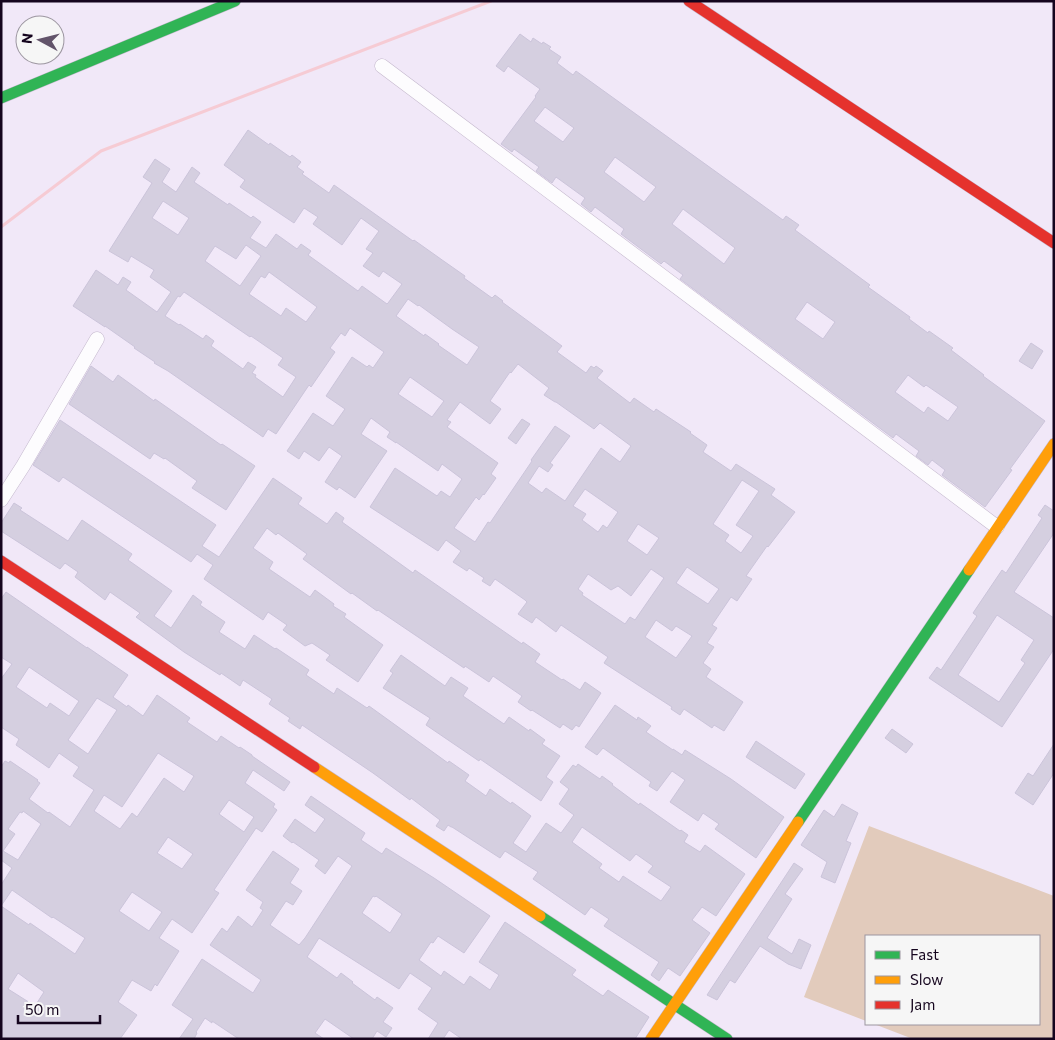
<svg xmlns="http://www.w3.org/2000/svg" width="1055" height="1040" font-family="Commissioner,sans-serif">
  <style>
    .pitch { fill: #e2cbbc }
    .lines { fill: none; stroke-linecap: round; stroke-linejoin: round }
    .stream { stroke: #f6cbd4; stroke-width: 3 }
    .building { fill: #d5cfe0; stroke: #cbc4da; fill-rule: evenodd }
    .street-casing { stroke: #c4b8cd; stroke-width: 15 }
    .fast-casing { stroke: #c4b8cd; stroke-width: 12 }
    .slow-casing { stroke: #c4b8cd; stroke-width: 12 }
    .jam-casing { stroke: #c4b8cd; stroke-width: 12 }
    .street { stroke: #fdfcfe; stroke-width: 14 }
    .fast { stroke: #30b455; stroke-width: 11 }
    .slow { stroke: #ff9f0a; stroke-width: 11 }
    .jam { stroke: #e5322d; stroke-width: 11 }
  </style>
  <rect width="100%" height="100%" fill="#f1e8f8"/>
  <polygon class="pitch" points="869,826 1054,896 1054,1039 913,1039 874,1024 1039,1024 1039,936 866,936 866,1021 804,997"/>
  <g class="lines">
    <polyline class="stream" points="1,227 101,151 491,1"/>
  </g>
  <g class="building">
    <path d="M520,34L531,42L533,38L542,44L543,42L551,47L549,49L561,57L557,63L573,75L576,71L783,220L786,216L799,225L795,230L870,285L868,287L910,317L909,319L928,333L929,331L953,348L951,350L984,375L983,376L1045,421L1010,469L1012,470L985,507L942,475L945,470L932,460L928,465L916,456L919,451L896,434L893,438L680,279L683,275L664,261L661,264L621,234L624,229L595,207L591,212L581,204L585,198L556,177L552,183L536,171L539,167L514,149L512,152L501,144L536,97L535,96L540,89L508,66L504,72L496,66ZM545,107L574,128L563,142L534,121ZM615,157L656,187L644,202L604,172ZM683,209L735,248L724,264L672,224ZM807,302L835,322L823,339L795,319ZM908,375L924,387L926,385L958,407L948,421L928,407L924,413L895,392Z"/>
    <path d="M248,130L269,145L270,143L290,157L292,155L301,162L297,167L304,172L302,174L329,193L334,185L413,241L414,240L445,262L465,276L464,278L492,298L495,295L503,301L502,302L562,346L557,352L586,373L591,366L594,368L596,366L603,371L597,378L630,403L634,398L654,412L656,409L691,432L690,433L707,445L703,452L731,471L736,464L775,489L771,495L795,512L768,547L767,546L746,576L752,579L737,601L731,597L712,625L717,628L707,643L714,647L703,663L711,669L706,677L743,702L724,731L714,725L712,728L684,709L680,715L671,709L672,707L604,663L608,657L561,625L556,632L536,617L532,623L518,614L527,602L525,600L495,579L490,586L482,581L484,578L469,568L467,571L453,562L461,551L446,540L438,551L370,507L395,468L437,496L441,491L450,497L462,479L442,464L438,471L396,442V443L387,437L390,432L371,418L361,434L387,451L355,498L339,487L337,490L325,482L342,456L329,447L319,461L304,451L299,459L287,451L313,413L333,426L345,409L326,396L352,357L367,367L369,365L373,368L384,352L350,328L345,336L341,333L330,348L335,352L311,387L309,385L276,434L268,429L263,437L168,371L154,363L155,362L134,348L135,347L105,326V327L73,306L96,270L118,285L123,277L131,282L126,290L157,312L171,292L150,277L154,270L131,256L128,262L109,251L152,183L143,177L155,159L170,169L162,182L176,192L192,167L200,173L194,182L228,205L229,203L251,218L253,216L261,222L250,238L266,248L276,234L297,249L301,244L311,251L308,255L358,291L362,286L387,304L388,303L402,284L383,271L379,277L363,266L373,253L366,249L379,231L361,218L342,245L313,224L318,217L304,208L294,223L240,187L245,180L224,165ZM163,201L189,218L178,235L152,218ZM246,245L261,256L240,286L205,261L215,246L236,259ZM269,272L317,307L306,322L286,308L281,316L249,294L261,276L265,278ZM184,292L250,337L251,336L283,358L278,365L296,377L283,397L255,377L256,375L252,373L256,367L248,362L243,369L211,346L214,341L206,335L203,339L180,324L179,325L165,316L178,296L180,297ZM408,299L418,306L419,305L452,329L479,347L467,365L438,345L439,344L425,334L424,336L396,316ZM518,364L549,388L544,395L555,402H556L594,429L600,423L631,446L620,462L601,448L565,501L546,488L542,493L528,483L539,466L548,472L553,465L550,463L570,436L555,426L531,460L532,461L490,523L488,522L475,542L454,528L476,497L479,500L483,494L484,495L496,478L491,474L498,463L447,427L451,422L447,420L460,402L490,424L501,409L490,401L510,372L511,373ZM410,377L444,401L432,417L398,394ZM742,480L759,491L736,525L753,536L741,553L725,541L729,535L713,524ZM585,489L618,512L607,528L603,525L598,532L582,520L586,514L573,506ZM638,524L659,538L647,555L627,541ZM687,567L719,589L708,604L676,583ZM651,569L664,578L635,620L630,617L625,624L582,595L583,593L578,589L588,574L611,590L618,586L631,596ZM656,620L672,631L676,626L692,636L676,658L645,637Z"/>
    <polygon points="1031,343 1043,351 1032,369 1019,361"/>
    <polygon points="91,366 113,382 118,375 154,401 155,399 221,445 222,444 255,466 226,510 192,488 197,481 165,458 164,459 154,453 150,459 69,404"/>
    <polygon points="522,419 530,424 516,444 508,438"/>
    <polygon points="60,420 216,525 202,546 219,557 273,478 302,498 298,504 327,524 336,512 344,518 342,522 413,573 415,570 522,644 523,642 540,654 535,662 562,680 563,679 580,690 585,682 601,693 579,727 576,725 572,730 563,724 560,728 532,710 531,711 518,702 522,696 493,676 489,682 465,666 464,668 378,610 377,611 352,593 351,594 303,559 307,554 278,533 276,535 267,528 253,548 273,562 269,569 310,597 315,590 334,604 333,606 346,614 344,617 383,645 358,682 326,660 330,655 312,643 305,646 283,630 287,625 268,612 263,620 204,579 213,565 197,554 191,562 63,477 59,482 33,465"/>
    <path d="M14,503L22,508L20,510L68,541L82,520L132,554L128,560L172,591L154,616L171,628L193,595L202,602L200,605L225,622L219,632L245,649L254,635L275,649L276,648L309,670L306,675L334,694L337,688L367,708L369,706L448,763L449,761L469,775L465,781L486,796L490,789L511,804L512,802L531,816L513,843L526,852L546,823L561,833L574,815L559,804L569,789L560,782L573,765L576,767L578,764L600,779L602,776L613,784L612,785L639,805L640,803L680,831L681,830L688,835L684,842L700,852L705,845L745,874L716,916L702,907L692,920L710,933L680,976L668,968L659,981L651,975L659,962L604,926L609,919L591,907L585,915L533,879L538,872L505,851L500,858L452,827H451L448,825L444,831L436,826L440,820L411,798L410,800L373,773L302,725L300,729L288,721L290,718L269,704L272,699L243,680L240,686L221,673L220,675L184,652L136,617L140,613L110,592L105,600L75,577L78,572L65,563L60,569L1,531V523ZM582,827L630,861L636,854L653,866L648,872L671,887L661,901L623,876L619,882L599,868L602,864L572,842Z"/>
    <path d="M1045,505L1054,511V533L1014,592L1054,618V649L1002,727L929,678L937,667L941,670L977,616L973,613L1002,570L1006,573L1042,518L1038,515ZM997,615L1034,640L1021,660L1025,663L999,702L958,675Z"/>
    <path d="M6,592L87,648V647L128,675L113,697L127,707L128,705L143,716L157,695L190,718L187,722L217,742L221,736L239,748L240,747L252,755V756L290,782L284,791L253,770L245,783L275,804L273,807L277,810L262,832L256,828L214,890L219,893L192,933L172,919L159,938L179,951L157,986L155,984L151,991L132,980L118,1002L137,1015L120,1039H1V906L29,925L30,923L75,954L85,938L53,917L52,918L12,890L1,906V885L12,868L1,860V767L5,761L9,763L10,761L38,780L37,781L40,783L29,799L48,813L49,812L70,827L94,790L73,776L79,767L59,753L49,768L16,745L19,739L1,727V679L12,664L1,657V599ZM29,667L79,701L69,716L50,703L47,708L16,687ZM97,698L117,710L88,754L68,740ZM158,753L194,776L184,792L164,778L137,817L132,813L120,829L94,811L104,795L122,807ZM229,800L254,817L244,832L219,814ZM23,811L41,824L18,860L3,851L15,834L8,829L20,812L22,813ZM168,837L193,854L182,869L157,853ZM132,892L162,912L149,931L119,911ZM18,973L44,992L35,1006L8,989Z"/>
    <polygon points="401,655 445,686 451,677 468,688 463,696 504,724 509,717 529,731 530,729 545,740 542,744 560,756 546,777 553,782 541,801 480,759 479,761 426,725 430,718 383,688 393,673 390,671"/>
    <polygon points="615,705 637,720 638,717 651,726 646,732 673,750 673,749 682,755 685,750 731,779 784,817 756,858 715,829 719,824 703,813 698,821 670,802 685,780 672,771 657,791 649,786 651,782 603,748 597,755 585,747"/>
    <polygon points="892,729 913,744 906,753 885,738"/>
    <polygon points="756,741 805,774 795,789 746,757"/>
    <polygon points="1054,744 1054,773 1033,805 1015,793 1028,773 1033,776"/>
    <path d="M311,796L365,833L361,840L382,854L386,848L434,878L490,916L464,953L438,936L433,943L431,942L419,960L441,976L444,971L464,985L470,976L490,990L499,975L479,962L505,922L576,970L572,975L603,996L608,990L649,1017L635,1039H462L449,1030L443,1039H428L438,1023L418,1009L432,988L410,973L399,989L319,938L307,957L337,978L341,973L353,982L352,983L375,1000L377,997L393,1008L383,1022L392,1028L386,1037L377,1031L372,1039H354L325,1019L315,1033L324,1039H239L212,1021V1023L205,1018L196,1032L197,1033L194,1039H179L193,1019L172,1005L202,959L253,993L261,980L210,945L222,928L227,932L238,916L252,927L263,910L260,908L263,902L246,890L273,851L299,869L290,883L302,891L293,905L286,901L270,925L299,945L305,938L352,866L338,856L325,874L315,866L319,860L293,842L292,843L283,836L295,819L315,833L325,819L305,805ZM373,896L375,897L376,896L402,914L390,933L362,913Z"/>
    <polygon points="842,804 858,813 846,841 851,843 835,883 821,877 827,862 801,845 824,810 834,817"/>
    <polygon points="794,863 803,869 785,894 792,899 767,938 792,954 799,939 811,945 801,969 788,964 760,946 735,983 730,980 717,1000 707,995"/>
  </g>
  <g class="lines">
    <g class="street-casing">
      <g id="street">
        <polyline points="382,66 997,527"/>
        <polyline points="1,500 23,466 97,339"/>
      </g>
    </g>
    <g class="fast-casing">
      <g id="fast">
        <polyline points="1,98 235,1"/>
        <polyline points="798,822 969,570"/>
        <polyline points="540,916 727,1039"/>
      </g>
    </g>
    <g class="slow-casing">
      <g id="slow">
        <polyline points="969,570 1054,444"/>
        <polyline points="314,767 540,916"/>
        <polyline points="651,1039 798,822"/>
      </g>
    </g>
    <g class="jam-casing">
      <g id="jam">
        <polyline points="689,1 1054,243"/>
        <polyline points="1,561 314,767"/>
      </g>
    </g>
    <use href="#street" class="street"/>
    <use href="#fast" class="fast"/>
    <use href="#slow" class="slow"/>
    <use href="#jam" class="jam"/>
  </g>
  <rect width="1055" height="1040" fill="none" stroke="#15051e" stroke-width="5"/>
  <rect x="865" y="935" width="175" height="90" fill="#f6f6f6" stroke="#9c96a0"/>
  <rect x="875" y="951" width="25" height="8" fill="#30b455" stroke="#9c96a0"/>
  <text x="910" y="960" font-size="15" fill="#15051e">Fast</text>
  <rect x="875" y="976" width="25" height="8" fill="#ff9f0a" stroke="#9c96a0"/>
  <text x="910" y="985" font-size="15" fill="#15051e">Slow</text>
  <rect x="875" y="1001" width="25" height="8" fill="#e5322d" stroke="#9c96a0"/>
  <text x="910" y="1010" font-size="15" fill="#15051e">Jam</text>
  <g transform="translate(40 40) rotate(277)"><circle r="24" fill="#f6f6f6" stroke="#9c96a0"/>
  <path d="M0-4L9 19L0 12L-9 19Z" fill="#62546a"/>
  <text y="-8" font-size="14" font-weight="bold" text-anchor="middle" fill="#15051e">N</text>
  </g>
  <path d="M18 1015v8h82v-8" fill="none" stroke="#15051e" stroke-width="2.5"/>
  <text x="25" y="1015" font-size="15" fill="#15051e" stroke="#f6f6f6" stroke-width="4" paint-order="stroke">50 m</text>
</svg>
